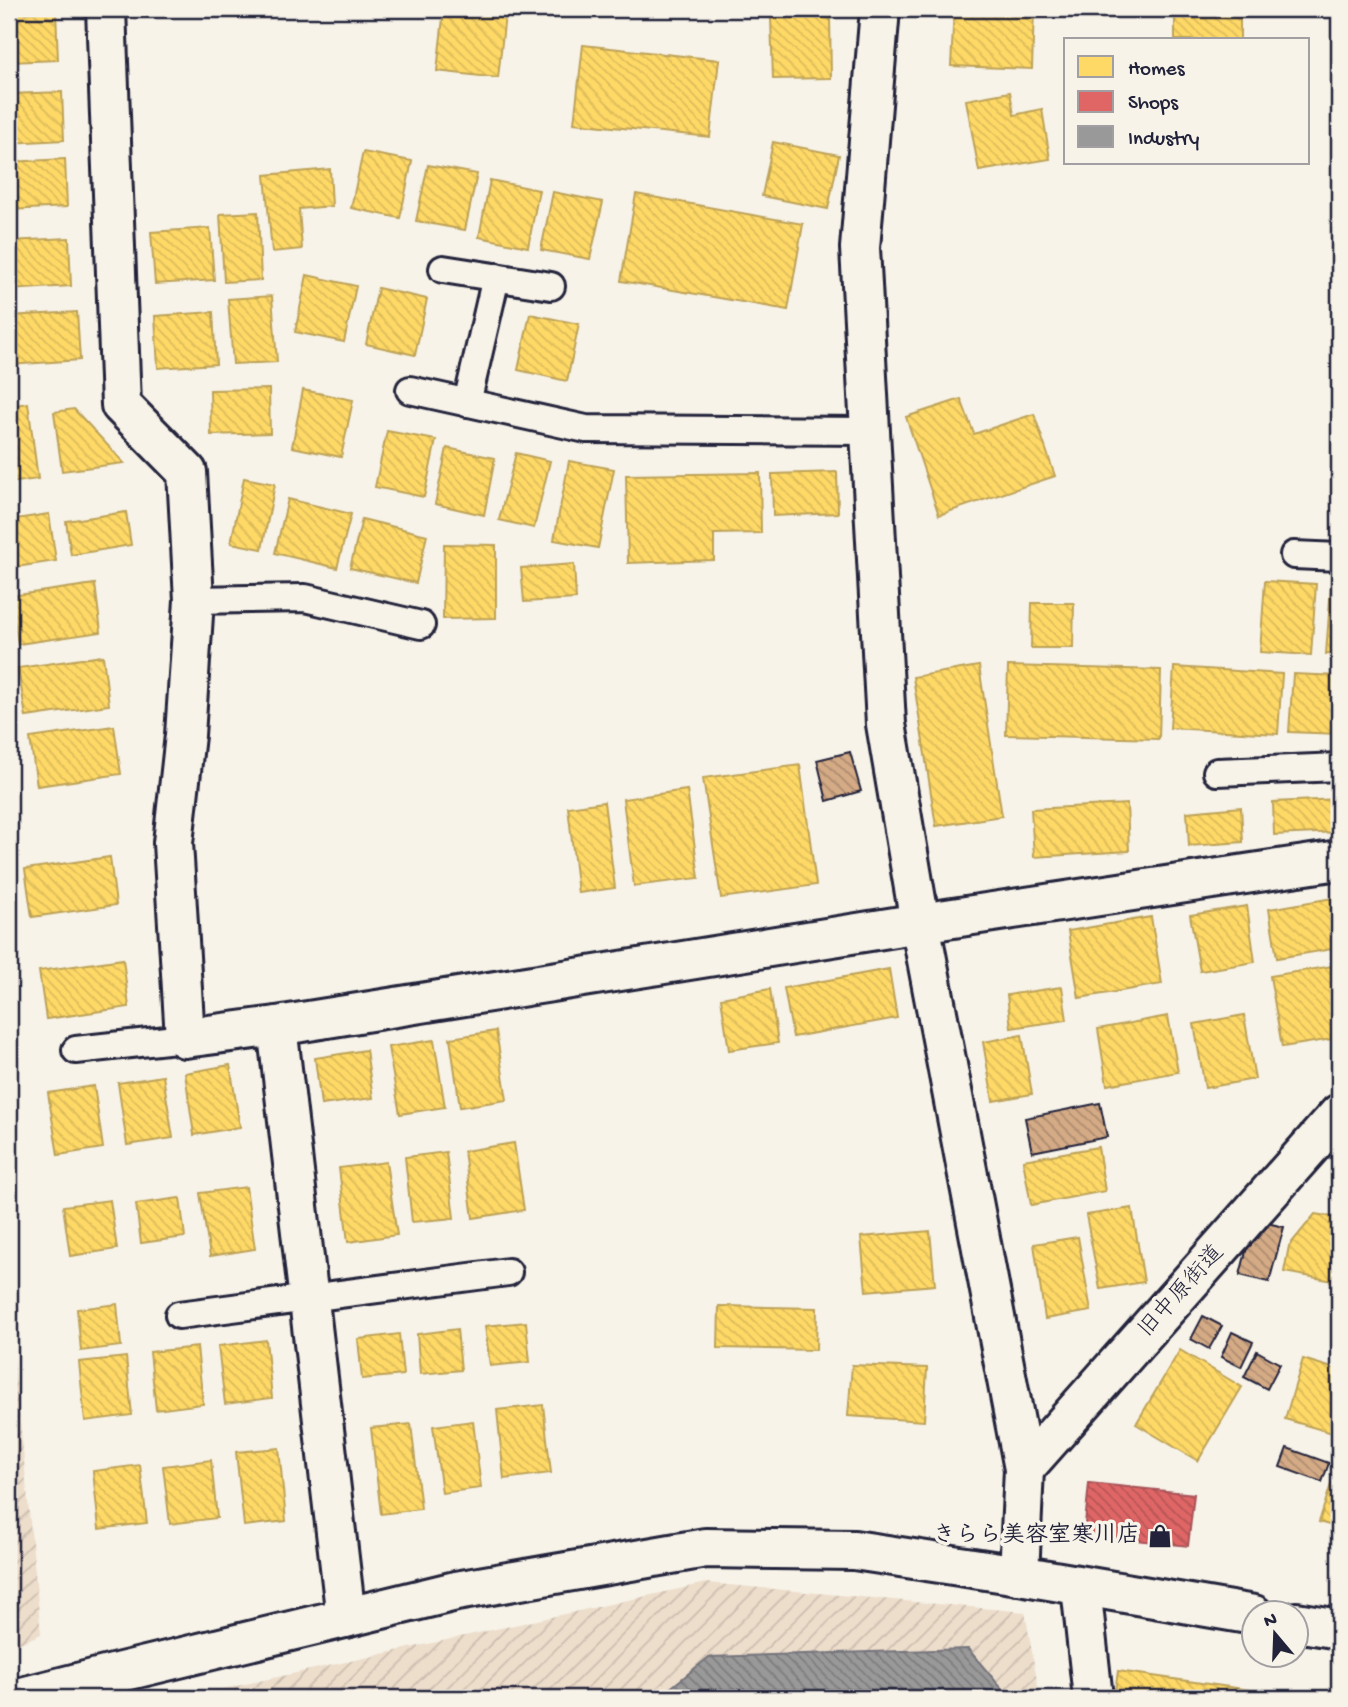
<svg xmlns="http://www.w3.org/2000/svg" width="1348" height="1707" font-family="'Gochi Hand','Klee One',sans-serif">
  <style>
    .industrial { fill: url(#industrial-furrows) }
    .homes { fill: url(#homes-back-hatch); stroke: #bda259; stroke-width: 2 }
    .shops { fill: url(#shops-back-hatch); stroke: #a75259; stroke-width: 2 }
    .industry { fill: url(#industry-back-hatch); stroke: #75757d; stroke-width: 2 }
    .building { fill: url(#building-back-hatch); stroke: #22223b; stroke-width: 2 }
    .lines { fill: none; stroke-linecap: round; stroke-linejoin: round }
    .lane-casing { stroke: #22223b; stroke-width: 32 }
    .street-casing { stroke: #22223b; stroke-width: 44 }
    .secondary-casing { stroke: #22223b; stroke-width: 44 }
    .lane { stroke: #f7f3e8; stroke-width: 26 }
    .street { stroke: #f7f3e8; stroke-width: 38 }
    .secondary { stroke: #f7f3e8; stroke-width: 38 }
    .labels { text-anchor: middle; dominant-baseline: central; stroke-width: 7; stroke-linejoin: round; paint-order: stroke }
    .street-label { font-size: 23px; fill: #22223b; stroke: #f7f3e8 }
    .poi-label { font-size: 23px; font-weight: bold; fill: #22223b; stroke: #f7f3e8; text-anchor: end }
  </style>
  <defs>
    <pattern id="industrial-furrows" width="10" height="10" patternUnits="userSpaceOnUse" patternTransform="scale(1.75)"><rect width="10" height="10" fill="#edddcb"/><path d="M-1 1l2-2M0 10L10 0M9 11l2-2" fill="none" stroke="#cbbdaf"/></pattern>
    <pattern id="homes-back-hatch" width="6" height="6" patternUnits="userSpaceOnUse" patternTransform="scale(1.75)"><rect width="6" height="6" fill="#ffd966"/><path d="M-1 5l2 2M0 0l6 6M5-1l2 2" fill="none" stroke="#daba59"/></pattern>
    <pattern id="shops-back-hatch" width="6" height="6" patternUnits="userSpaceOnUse" patternTransform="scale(1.75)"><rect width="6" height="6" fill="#e06666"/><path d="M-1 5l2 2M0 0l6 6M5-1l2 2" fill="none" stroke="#b55455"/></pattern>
    <pattern id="industry-back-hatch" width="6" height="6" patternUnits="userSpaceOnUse" patternTransform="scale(1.75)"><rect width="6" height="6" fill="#999"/><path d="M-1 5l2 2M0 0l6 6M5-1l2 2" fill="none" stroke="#7c7c7e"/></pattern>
    <pattern id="building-back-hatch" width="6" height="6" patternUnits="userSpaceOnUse" patternTransform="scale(1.75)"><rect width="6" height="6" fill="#d5ab86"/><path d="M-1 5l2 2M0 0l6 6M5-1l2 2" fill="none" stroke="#ac8b6f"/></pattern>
  </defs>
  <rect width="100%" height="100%" fill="#f7f3e8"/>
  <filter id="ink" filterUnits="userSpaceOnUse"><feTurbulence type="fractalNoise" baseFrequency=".0143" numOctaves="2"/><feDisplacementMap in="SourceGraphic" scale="14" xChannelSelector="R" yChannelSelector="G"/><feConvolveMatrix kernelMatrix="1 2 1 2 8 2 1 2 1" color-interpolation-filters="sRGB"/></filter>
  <g filter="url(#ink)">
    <g class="industrial">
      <polygon points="9,1308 41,1634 9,1648"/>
      <polygon points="706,1583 1025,1612 1040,1698 182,1698"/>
    </g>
    <g class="homes">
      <polygon points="444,9 505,15 498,78 437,71"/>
      <polygon points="954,9 1034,9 1032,69 951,66"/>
      <rect x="1175" y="9" width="65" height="31"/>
      <polygon points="56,11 58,60 9,62 9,14"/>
      <polygon points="830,17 831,78 773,79 771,18"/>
      <polygon points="583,45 719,60 710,137 574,123"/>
      <polygon points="62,92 64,140 9,143 9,94"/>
      <polygon points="1010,92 1014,115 1042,109 1050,159 979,171 966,100"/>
      <polygon points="773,142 839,155 828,209 762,196"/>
      <polygon points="363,152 412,161 400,218 351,208"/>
      <polygon points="65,159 67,207 9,210 9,162"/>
      <polygon points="428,165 477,174 465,230 416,221"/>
      <polygon points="330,169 332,206 299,209 302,249 272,252 265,175"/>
      <polygon points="490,180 539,190 528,247 479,237"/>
      <polygon points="553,192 603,202 590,259 541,250"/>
      <polygon points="636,194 803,224 788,310 621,281"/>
      <polygon points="258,212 261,280 224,282 220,214"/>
      <polygon points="210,228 214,280 155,284 151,232"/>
      <polygon points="69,238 71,286 9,290 9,241"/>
      <polygon points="307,275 356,286 344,342 295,332"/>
      <polygon points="378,288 427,299 415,355 366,344"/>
      <polygon points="272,296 277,362 233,364 228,299"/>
      <polygon points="77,312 80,360 9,365 9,316"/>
      <polygon points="213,312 216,364 158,368 155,316"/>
      <polygon points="530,314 579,324 567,381 518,370"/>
      <polygon points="269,389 270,433 211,435 210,390"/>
      <polygon points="303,390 353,400 341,457 292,447"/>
      <polygon points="961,399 974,434 1034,414 1055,476 939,515 906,417"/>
      <polygon points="28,403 38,479 9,483 9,406"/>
      <polygon points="74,409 124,463 62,471 54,412"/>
      <polygon points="387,431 436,440 424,497 375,487"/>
      <polygon points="447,448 495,458 484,515 435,504"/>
      <polygon points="516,453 550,461 534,528 499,520"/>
      <polygon points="569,461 614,469 598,548 554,540"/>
      <polygon points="837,472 838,513 773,516 772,474"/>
      <polygon points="760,473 761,533 714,534 714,560 628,563 626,475"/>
      <polygon points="244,478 275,484 262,549 231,543"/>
      <polygon points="288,499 351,514 337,568 275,553"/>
      <polygon points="126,512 131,545 71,555 66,521"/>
      <polygon points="49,514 56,561 9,568 9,520"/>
      <polygon points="362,519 427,535 416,583 350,568"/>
      <polygon points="444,544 496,545 496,618 443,619"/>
      <polygon points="574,564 576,599 524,602 521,568"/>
      <polygon points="1265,581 1316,584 1311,655 1260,652"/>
      <polygon points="95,584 101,632 18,644 10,596"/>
      <polygon points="1331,586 1339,586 1339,655 1326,654"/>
      <polygon points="1032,603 1074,603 1073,648 1031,648"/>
      <polygon points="103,656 109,705 26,717 18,668"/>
      <polygon points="979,666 1002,816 936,826 913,677"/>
      <polygon points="1008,666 1161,670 1159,739 1006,735"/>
      <polygon points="1174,667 1282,674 1278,734 1170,728"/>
      <polygon points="1293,674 1339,676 1339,734 1289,732"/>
      <polygon points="114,726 121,774 37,786 30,738"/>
      <polygon points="800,765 816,885 721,898 703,778"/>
      <polygon points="687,790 699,878 634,886 623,799"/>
      <polygon points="1339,799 1339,832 1274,835 1273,802"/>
      <polygon points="604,802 615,888 578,893 568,807"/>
      <polygon points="1127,804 1129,851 1034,857 1031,809"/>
      <polygon points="1241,807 1243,842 1189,846 1187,812"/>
      <polygon points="110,857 116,905 32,917 25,869"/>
      <polygon points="1339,897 1339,948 1277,958 1269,909"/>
      <polygon points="1247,906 1255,962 1200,971 1190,915"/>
      <polygon points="1151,917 1162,984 1079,998 1068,931"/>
      <polygon points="123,959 129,1007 46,1019 39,971"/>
      <polygon points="1339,965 1339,1038 1282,1047 1270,976"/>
      <polygon points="889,969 897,1018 793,1037 784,988"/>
      <polygon points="1062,987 1067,1020 1011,1028 1007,995"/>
      <polygon points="770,989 778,1043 729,1050 721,998"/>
      <polygon points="1244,1015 1255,1079 1205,1088 1194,1024"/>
      <polygon points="1168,1016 1178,1072 1107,1085 1098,1029"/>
      <polygon points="496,1031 507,1100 460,1107 450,1038"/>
      <polygon points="1022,1035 1032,1094 993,1101 983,1042"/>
      <polygon points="434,1040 445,1107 400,1114 388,1047"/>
      <polygon points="366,1050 373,1098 321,1105 315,1058"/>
      <polygon points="230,1065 240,1127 194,1135 185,1073"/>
      <polygon points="163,1076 173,1138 127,1145 118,1083"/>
      <polygon points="94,1086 103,1148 58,1155 48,1093"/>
      <polygon points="514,1143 524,1210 473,1218 464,1151"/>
      <polygon points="1098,1147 1105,1191 1031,1205 1023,1160"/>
      <polygon points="446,1152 454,1218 412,1222 405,1157"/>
      <polygon points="386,1162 397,1235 348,1242 339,1168"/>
      <polygon points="246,1187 255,1249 210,1256 200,1193"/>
      <polygon points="180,1198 185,1237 141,1243 136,1204"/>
      <polygon points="110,1200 117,1249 70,1256 63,1206"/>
      <polygon points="1132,1208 1144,1282 1100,1289 1086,1215"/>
      <polygon points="1315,1214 1339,1218 1339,1282 1284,1272 1289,1246"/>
      <polygon points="930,1231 935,1285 866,1291 861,1237"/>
      <polygon points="1078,1237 1091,1311 1045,1319 1034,1244"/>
      <polygon points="117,1304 121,1346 81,1351 77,1309"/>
      <polygon points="719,1306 817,1308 816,1350 718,1348"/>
      <polygon points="526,1322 530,1362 490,1366 485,1326"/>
      <polygon points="1339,1322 1339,1351 1333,1349"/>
      <polygon points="457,1329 461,1370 420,1374 417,1334"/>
      <polygon points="399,1334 403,1375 362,1379 358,1339"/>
      <polygon points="266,1340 272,1398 225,1404 218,1346"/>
      <polygon points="197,1347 203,1404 156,1410 150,1352"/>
      <polygon points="1180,1350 1242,1387 1198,1461 1136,1424"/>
      <polygon points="126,1357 132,1415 85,1421 79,1362"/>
      <polygon points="1303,1359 1339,1370 1339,1435 1285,1419"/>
      <polygon points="852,1365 927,1368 924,1421 848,1416"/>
      <polygon points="543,1405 551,1473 504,1479 497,1410"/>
      <polygon points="473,1421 481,1488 442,1493 433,1426"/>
      <polygon points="411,1424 421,1509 381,1514 371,1428"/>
      <polygon points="279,1448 286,1521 244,1526 236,1452"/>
      <polygon points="211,1460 217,1518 170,1524 163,1466"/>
      <polygon points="140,1465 147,1523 99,1529 93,1471"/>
      <polygon points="1333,1478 1339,1480 1339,1528 1319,1522"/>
      <polygon points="1118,1671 1292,1696 1291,1698 1114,1698"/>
    </g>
    <polygon class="shops" points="1089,1483 1194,1494 1188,1546 1084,1534"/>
    <polygon class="industry" points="968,1649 1010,1698 658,1698 709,1657"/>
    <g class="building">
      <polygon points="850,752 861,791 827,801 817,760"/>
      <polygon points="1100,1103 1107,1137 1032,1152 1025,1118"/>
      <polygon points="1254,1220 1284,1227 1269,1282 1240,1275"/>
      <polygon points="1203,1316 1222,1326 1209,1349 1191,1339"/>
      <polygon points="1232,1332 1253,1342 1241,1367 1221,1357"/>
      <polygon points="1257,1351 1280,1364 1267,1389 1244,1377"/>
      <polygon points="1287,1448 1329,1463 1322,1482 1280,1467"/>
    </g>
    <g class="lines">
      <g class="lane-casing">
        <g id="lane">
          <polyline points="443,269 551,286"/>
          <polyline points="410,390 586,429 871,431"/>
          <polyline points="467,403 496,277"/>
          <polyline points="1294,555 1339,557"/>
          <polyline points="194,600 305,598 421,625"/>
          <polyline points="1217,772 1339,767"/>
          <polyline points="76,1050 185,1038"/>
          <polyline points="179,1315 508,1272"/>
        </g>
      </g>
      <g class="street-casing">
        <g id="street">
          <polyline points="106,9 121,405 187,472 194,600 185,735 173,843 185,1038 277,1026 920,923 1339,860"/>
          <polyline points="880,9 860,248 886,724 920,923 1024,1469 1019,1575"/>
          <polyline points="277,1026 346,1618"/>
          <polyline points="1024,1469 1339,1114"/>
          <polyline points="1081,1587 1093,1698"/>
        </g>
      </g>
      <g class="secondary-casing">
        <g id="secondary">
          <polyline points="1296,1622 1339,1629"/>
          <polyline points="18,1698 121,1672 456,1591 706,1548 854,1550 1019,1575 1254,1615"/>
        </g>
      </g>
      <use href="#lane" class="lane"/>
      <use href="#street" class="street"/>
      <use href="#secondary" class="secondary"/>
    </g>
  </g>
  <defs>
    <g id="shop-bare" transform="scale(1.89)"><path d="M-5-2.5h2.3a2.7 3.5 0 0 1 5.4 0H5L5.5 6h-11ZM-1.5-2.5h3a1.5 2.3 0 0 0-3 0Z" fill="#22223b" stroke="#f7f3e8" stroke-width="2.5" paint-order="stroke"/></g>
  </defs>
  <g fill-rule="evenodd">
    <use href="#shop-bare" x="1160" y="1536"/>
  </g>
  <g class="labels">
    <g class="street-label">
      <text transform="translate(1182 1292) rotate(-48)">旧中原街道</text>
    </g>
    <g class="poi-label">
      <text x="1140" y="1536">きらら美容室寒川店</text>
    </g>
  </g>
  <rect width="1348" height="1707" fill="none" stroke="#f7f3e8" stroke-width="35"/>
  <rect x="18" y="18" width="1313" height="1672" fill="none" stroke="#22223b" stroke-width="2.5" filter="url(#ink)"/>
  <rect x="1064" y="38" width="245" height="126" fill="#f7f3e8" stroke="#a29fa3" stroke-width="2"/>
  <rect x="1078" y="56" width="35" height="21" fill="#ffd966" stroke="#a29fa3" stroke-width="2"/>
  <text x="1128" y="74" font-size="21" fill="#22223b">Homes</text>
  <rect x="1078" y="91" width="35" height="21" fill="#e06666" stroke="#a29fa3" stroke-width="2"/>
  <text x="1128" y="108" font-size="21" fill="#22223b">Shops</text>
  <rect x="1078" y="126" width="35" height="21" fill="#999999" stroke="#a29fa3" stroke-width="2"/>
  <text x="1128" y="144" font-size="21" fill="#22223b">Industry</text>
  <g transform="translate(1275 1634) rotate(341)"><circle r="33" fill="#f7f3e8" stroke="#a29fa3" stroke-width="2"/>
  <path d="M0-5L12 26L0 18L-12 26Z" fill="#22223b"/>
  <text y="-10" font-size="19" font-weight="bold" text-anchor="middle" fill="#22223b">N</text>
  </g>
</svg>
